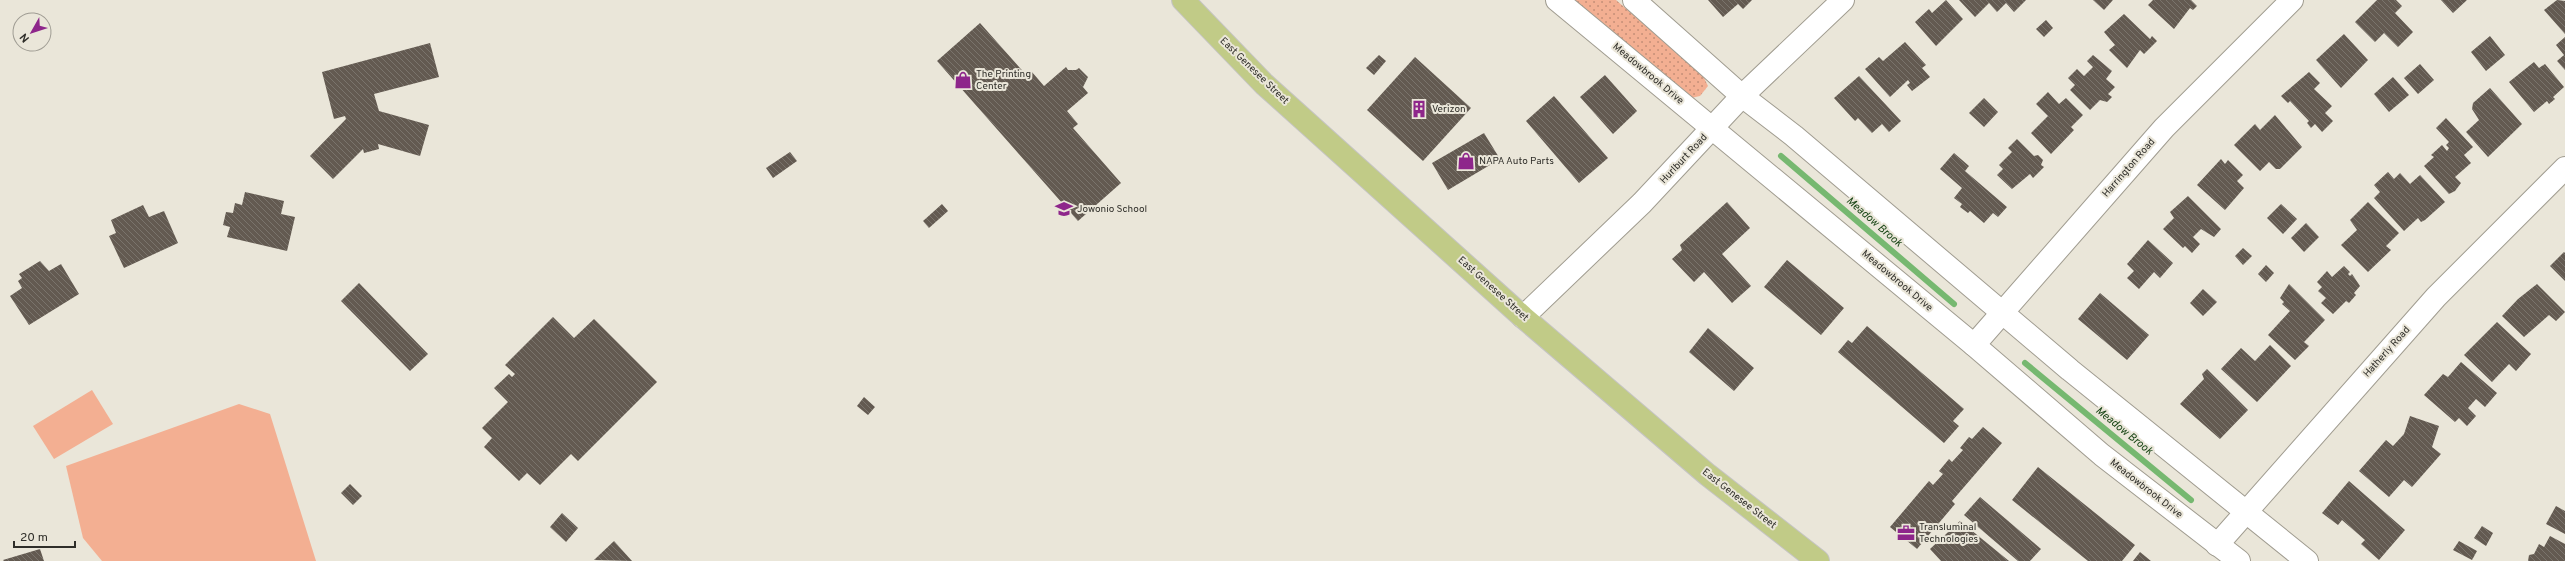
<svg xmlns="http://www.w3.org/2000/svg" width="2565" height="561" font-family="Overpass,sans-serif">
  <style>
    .grass { fill: url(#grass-dots) }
    .park { fill: #f3af92 }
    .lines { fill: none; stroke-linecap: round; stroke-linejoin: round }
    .stream { stroke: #76b870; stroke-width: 6 }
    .building { fill: url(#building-back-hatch) }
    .minor-casing { stroke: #a09c90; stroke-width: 24 }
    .major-casing { stroke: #c5c4c3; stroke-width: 24 }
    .minor { stroke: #fff; stroke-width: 22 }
    .major { stroke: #c1cb87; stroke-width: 22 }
    .labels { text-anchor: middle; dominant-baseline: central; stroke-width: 4; stroke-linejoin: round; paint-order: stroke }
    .street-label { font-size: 10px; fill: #2f2e29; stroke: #eae6d9 }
    .poi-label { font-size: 10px; fill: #2f2e29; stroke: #eae6d9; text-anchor: start }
    .water-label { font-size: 11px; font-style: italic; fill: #174414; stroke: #eae6d9 }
  </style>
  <defs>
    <pattern id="grass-dots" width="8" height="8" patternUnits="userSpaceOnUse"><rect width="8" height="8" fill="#f3af92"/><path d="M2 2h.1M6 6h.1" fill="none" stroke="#c58f77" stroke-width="1.8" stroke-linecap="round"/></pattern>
    <pattern id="building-back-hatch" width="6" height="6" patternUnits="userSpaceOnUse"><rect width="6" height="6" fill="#635a51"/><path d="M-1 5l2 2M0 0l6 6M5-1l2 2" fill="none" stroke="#7a746c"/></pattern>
  </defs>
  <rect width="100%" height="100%" fill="#eae6d9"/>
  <polygon class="grass" points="1570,0 1616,0 1702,74 1708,86 1700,96 1691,98"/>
  <g class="park">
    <polygon points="92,390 113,424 54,459 33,426"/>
    <polygon points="239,404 270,414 316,561 102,561 83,538 66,466"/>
  </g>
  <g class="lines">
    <g class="stream">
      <polyline points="1781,156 1954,304"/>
      <polyline points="2025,363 2191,500"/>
    </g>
  </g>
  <g class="building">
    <polygon points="1708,0 1752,0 1743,9 1738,4 1723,17"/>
    <polygon points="1946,0 1963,19 1936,46 1915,22 1929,9 1932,13"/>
    <polygon points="1959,0 2026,0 2014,12 2006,3 1997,12 1989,3 1975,17"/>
    <polygon points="2093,0 2113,0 2104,10"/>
    <polygon points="2153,0 2191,0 2197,6 2193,10 2190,8 2174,29 2148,5"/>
    <polygon points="2377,0 2396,0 2402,6 2395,13 2413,32 2398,47 2384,33 2375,42 2355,22"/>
    <polygon points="2441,0 2467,0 2453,13"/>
    <polygon points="2557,0 2565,1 2565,34 2544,10"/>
    <polygon points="2124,14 2150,39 2152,36 2157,41 2144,54 2140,50 2127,68 2109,50 2115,45 2104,32"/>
    <polygon points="2046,20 2053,28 2044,37 2036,29"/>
    <polygon points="980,23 1027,76 1032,72 1044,86 1066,67 1068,70 1076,70 1079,68 1088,77 1083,87 1088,93 1067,111 1078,124 1073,128 1121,183 1078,221 937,61"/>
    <polygon points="2344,34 2368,60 2341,88 2316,60"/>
    <polygon points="2490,36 2505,55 2486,71 2471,52"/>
    <polygon points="2565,37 2565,70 2557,61 2564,55 2556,45"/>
    <polygon points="1905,42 1926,65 1922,68 1930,77 1912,91 1907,85 1910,83 1908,80 1890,97 1865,69 1879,57 1883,61"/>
    <polygon points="430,43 439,77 374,94 379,111 429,125 420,156 378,144 379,149 364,153 363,149 333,179 310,156 346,119 345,116 334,119 322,72"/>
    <polygon points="1379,55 1386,61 1374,75 1366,68"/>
    <polygon points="2093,55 2112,71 2106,79 2115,87 2108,94 2112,97 2107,102 2100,100 2090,110 2070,90 2075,85 2068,78 2077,69 2084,76 2093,67 2087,61"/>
    <polygon points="1415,57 1471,108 1423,161 1367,110"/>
    <polygon points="2534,62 2539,68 2545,64 2564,87 2553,97 2555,99 2549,104 2547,101 2534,112 2509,82"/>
    <polygon points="2420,64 2434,80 2418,94 2404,78"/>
    <polygon points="2309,72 2320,83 2314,89 2332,106 2325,113 2333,121 2322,132 2315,124 2311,128 2307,123 2309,121 2290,101 2288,103 2281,96"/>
    <polygon points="1605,75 1637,111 1613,134 1580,97"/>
    <polygon points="1859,76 1901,121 1889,132 1882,124 1872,133 1858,118 1855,121 1834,98"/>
    <polygon points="2393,77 2409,95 2389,112 2374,94"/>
    <polygon points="2490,88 2522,124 2488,157 2466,132 2479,120 2472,109 2473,103"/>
    <polygon points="2048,92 2059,104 2066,98 2083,115 2071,127 2074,130 2051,154 2031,133 2048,116 2036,104"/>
    <polygon points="1554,96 1608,158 1579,183 1526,121"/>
    <polygon points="1984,98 1998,112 1984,127 1969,113"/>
    <polygon points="2275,115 2302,147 2280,169 2276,169 2269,162 2260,171 2234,145 2255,124 2260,130"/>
    <polygon points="2446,118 2473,147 2464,155 2471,163 2455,177 2461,183 2455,191 2449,194 2424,166 2434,157 2431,155 2442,145 2447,151 2449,148 2446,145 2449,142 2436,128"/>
    <polygon points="1484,133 1500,159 1448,190 1432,163"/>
    <polygon points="2017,139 2034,156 2038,155 2043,160 2041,165 2044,167 2033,178 2030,174 2012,189 1997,175 2003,169 1999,165 2012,152 2008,148"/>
    <polygon points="790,152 797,161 773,178 766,168"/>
    <polygon points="1954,153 1969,166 1965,171 2007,207 1998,217 1993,213 1984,223 1970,211 1968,213 1960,207 1962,204 1954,198 1962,188 1940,169"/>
    <polygon points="2221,159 2225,164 2228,160 2243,175 2237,181 2244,188 2225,210 2197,185"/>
    <polygon points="2388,172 2394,179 2400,173 2410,184 2420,175 2445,202 2425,220 2421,222 2418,218 2404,231 2374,198 2380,192 2374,185"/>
    <polygon points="245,192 284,201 281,214 295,217 287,251 227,237 230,227 223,225 226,212 233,213 235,203 242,205"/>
    <polygon points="2188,196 2221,229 2214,237 2201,229 2193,237 2200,244 2192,253 2185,246 2183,248 2163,229 2174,218 2170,212"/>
    <polygon points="1727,202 1750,228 1722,254 1751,286 1732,303 1704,272 1694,282 1672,259 1682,250 1680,245"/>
    <polygon points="2368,202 2399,233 2386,246 2391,250 2368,272 2341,245 2357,230 2350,220"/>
    <polygon points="942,204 948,211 929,228 923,221"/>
    <polygon points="2281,204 2297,219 2283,234 2267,218"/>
    <polygon points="143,205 149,217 164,211 178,243 124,268 109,236 116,233 111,220"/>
    <polygon points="2306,223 2319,237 2304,252 2291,238"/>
    <polygon points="2148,240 2173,263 2160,278 2154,272 2139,289 2127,278 2134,271 2127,264"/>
    <polygon points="2243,248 2252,256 2243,265 2235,256"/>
    <polygon points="2564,252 2565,253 2565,281 2550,266"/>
    <polygon points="1787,260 1844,308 1821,335 1764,287"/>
    <polygon points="40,261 49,271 61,264 79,294 29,325 10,296 22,288 18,281 22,278 19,274"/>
    <polygon points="2266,265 2274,273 2266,282 2258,274"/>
    <polygon points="2344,266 2350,272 2348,274 2350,276 2352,274 2360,286 2354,293 2356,295 2349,303 2346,301 2333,314 2321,303 2326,298 2318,291 2322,287 2317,282 2327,271 2332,277"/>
    <polygon points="359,283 428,354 410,371 341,301"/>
    <polygon points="2289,284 2325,320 2304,342 2309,346 2295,360 2268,335 2290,311 2282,304 2284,302 2280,298"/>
    <polygon points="2537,284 2565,312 2556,321 2549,315 2524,337 2502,316 2518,299"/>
    <polygon points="2203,289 2217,302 2203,316 2190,303"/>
    <polygon points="2100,293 2149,335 2127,360 2078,319"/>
    <polygon points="553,317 574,338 594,319 657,382 578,461 571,454 540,485 527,473 519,481 484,447 492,438 482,428 508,402 494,388 509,374 512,377 515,374 505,365"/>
    <polygon points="2497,322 2531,354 2516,371 2509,364 2492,382 2464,355"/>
    <polygon points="1867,326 1964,409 1953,421 1959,426 1944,443 1838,352 1848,340 1852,343"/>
    <polygon points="1708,328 1754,368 1734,391 1689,352"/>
    <polygon points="2270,345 2291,366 2257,402 2221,369 2241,348 2255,361"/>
    <polygon points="2461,362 2497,393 2485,407 2476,399 2468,408 2476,416 2467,426 2459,418 2455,422 2424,395 2443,374 2448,377"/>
    <polygon points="2207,369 2248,410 2220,439 2180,404 2204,379 2202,374"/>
    <polygon points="864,397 875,407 868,415 857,406"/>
    <polygon points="2410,416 2439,426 2432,447 2441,454 2412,487 2404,480 2389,497 2359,471 2386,440 2393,446 2404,434"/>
    <polygon points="1983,427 2002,443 1952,501 1955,504 1917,549 1890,527 1929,481 1933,485 1943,474 1939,471 1949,459 1952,462 1963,450 1960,448 1969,437 1972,439"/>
    <polygon points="2038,467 2135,545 2122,561 2088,561 2012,500"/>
    <polygon points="2349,481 2405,530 2379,560 2361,544 2365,540 2342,520 2338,525 2322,513"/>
    <polygon points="350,484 362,496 353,505 341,493"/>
    <polygon points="1980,497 2041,549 2030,561 2018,561 1964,515"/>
    <polygon points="2556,506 2565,511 2565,534 2546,524"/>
    <polygon points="562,513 578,528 566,542 550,527"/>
    <polygon points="1960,521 2009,561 1941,561 1930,549"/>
    <polygon points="2482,526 2493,533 2486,546 2474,538"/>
    <polygon points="2550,536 2565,544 2565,561 2528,561 2529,555 2534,554 2539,544 2544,547"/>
    <polygon points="614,541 632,561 594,560"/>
    <polygon points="2459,541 2477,551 2472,560 2453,550"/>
    <polygon points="40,549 44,561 4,561 3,560"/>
    <polygon points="2140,552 2151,561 2133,561"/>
  </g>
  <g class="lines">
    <g class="minor-casing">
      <g id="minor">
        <polyline points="1557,0 1974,345 2102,455 2239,561"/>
        <polyline points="1634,0 1742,96 1794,136 2070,370 2307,561"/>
        <polyline points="1523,317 1642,203 1742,96 1843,0"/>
        <polyline points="1974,345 2164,128 2292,0"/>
        <polyline points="2217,545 2436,297 2565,168"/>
      </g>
    </g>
    <g class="major-casing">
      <polyline id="major" points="1183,0 1264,84 1523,317 1708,475 1818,561"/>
    </g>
    <use href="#minor" class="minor"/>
    <use href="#major" class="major"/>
  </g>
  <defs>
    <g id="shop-bare" transform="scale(1.38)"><path d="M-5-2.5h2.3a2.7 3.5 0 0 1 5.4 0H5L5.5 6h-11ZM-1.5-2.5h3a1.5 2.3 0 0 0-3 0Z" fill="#8e268b" stroke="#eae6d9" stroke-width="2.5" paint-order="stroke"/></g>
    <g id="building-bare" transform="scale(1.38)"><path d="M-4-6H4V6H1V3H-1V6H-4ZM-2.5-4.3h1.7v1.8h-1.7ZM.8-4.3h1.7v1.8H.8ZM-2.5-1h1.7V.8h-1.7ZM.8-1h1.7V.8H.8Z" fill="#8e268b" stroke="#eae6d9" stroke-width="2.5" paint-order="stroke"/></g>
    <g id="school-bare" transform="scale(1.38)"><path d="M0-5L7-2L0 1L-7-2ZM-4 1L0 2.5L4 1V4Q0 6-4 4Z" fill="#8e268b" stroke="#eae6d9" stroke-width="2.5" paint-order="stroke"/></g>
    <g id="office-bare" transform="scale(1.38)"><path d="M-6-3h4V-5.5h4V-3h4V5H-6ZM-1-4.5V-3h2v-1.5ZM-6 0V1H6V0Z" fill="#8e268b" stroke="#eae6d9" stroke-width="2.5" paint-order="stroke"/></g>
  </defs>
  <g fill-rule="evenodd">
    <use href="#shop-bare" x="963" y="80"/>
    <use href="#building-bare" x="1419" y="109"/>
    <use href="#shop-bare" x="1466" y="161"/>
    <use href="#school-bare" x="1064" y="209"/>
    <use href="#office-bare" x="1906" y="533"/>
  </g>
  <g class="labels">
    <g class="street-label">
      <text transform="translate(1254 71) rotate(44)">East Genesee Street</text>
      <text transform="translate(1648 74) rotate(40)">Meadowbrook Drive</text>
      <text transform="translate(1684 159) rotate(-47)">Hurlburt Road</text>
      <text transform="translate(2129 168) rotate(-49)">Harrington Road</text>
      <text transform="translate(1897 281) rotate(40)">Meadowbrook Drive</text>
      <text transform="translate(1493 289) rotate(42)">East Genesee Street</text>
      <text transform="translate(2387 352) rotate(-48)">Hatherly Road</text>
      <text transform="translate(2146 489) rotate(38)">Meadowbrook Drive</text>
      <text transform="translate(1739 499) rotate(38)">East Genesee Street</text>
    </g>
    <g class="poi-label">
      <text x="976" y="74">The Printing<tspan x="976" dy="12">Center</tspan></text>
      <text x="1432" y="109">Verizon</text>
      <text x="1479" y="161">NAPA Auto Parts</text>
      <text x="1077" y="209">Jowonio School</text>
      <text x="1919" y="527">Transluminal<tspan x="1919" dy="12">Technologies</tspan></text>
    </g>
    <g class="water-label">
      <text transform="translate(1874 222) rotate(41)">Meadow Brook</text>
      <text transform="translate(2124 431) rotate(39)">Meadow Brook</text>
    </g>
  </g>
  <g transform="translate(32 32) rotate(231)"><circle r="19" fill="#eae6d9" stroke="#9f9c93"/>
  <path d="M0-3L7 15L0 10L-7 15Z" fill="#8e268b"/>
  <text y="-6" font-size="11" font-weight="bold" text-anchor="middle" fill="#2f2e29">N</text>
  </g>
  <path d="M14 541v6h61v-6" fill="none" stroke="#2f2e29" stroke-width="2"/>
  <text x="20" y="541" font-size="12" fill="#2f2e29" stroke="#eae6d9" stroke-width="3" paint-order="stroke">20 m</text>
</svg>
